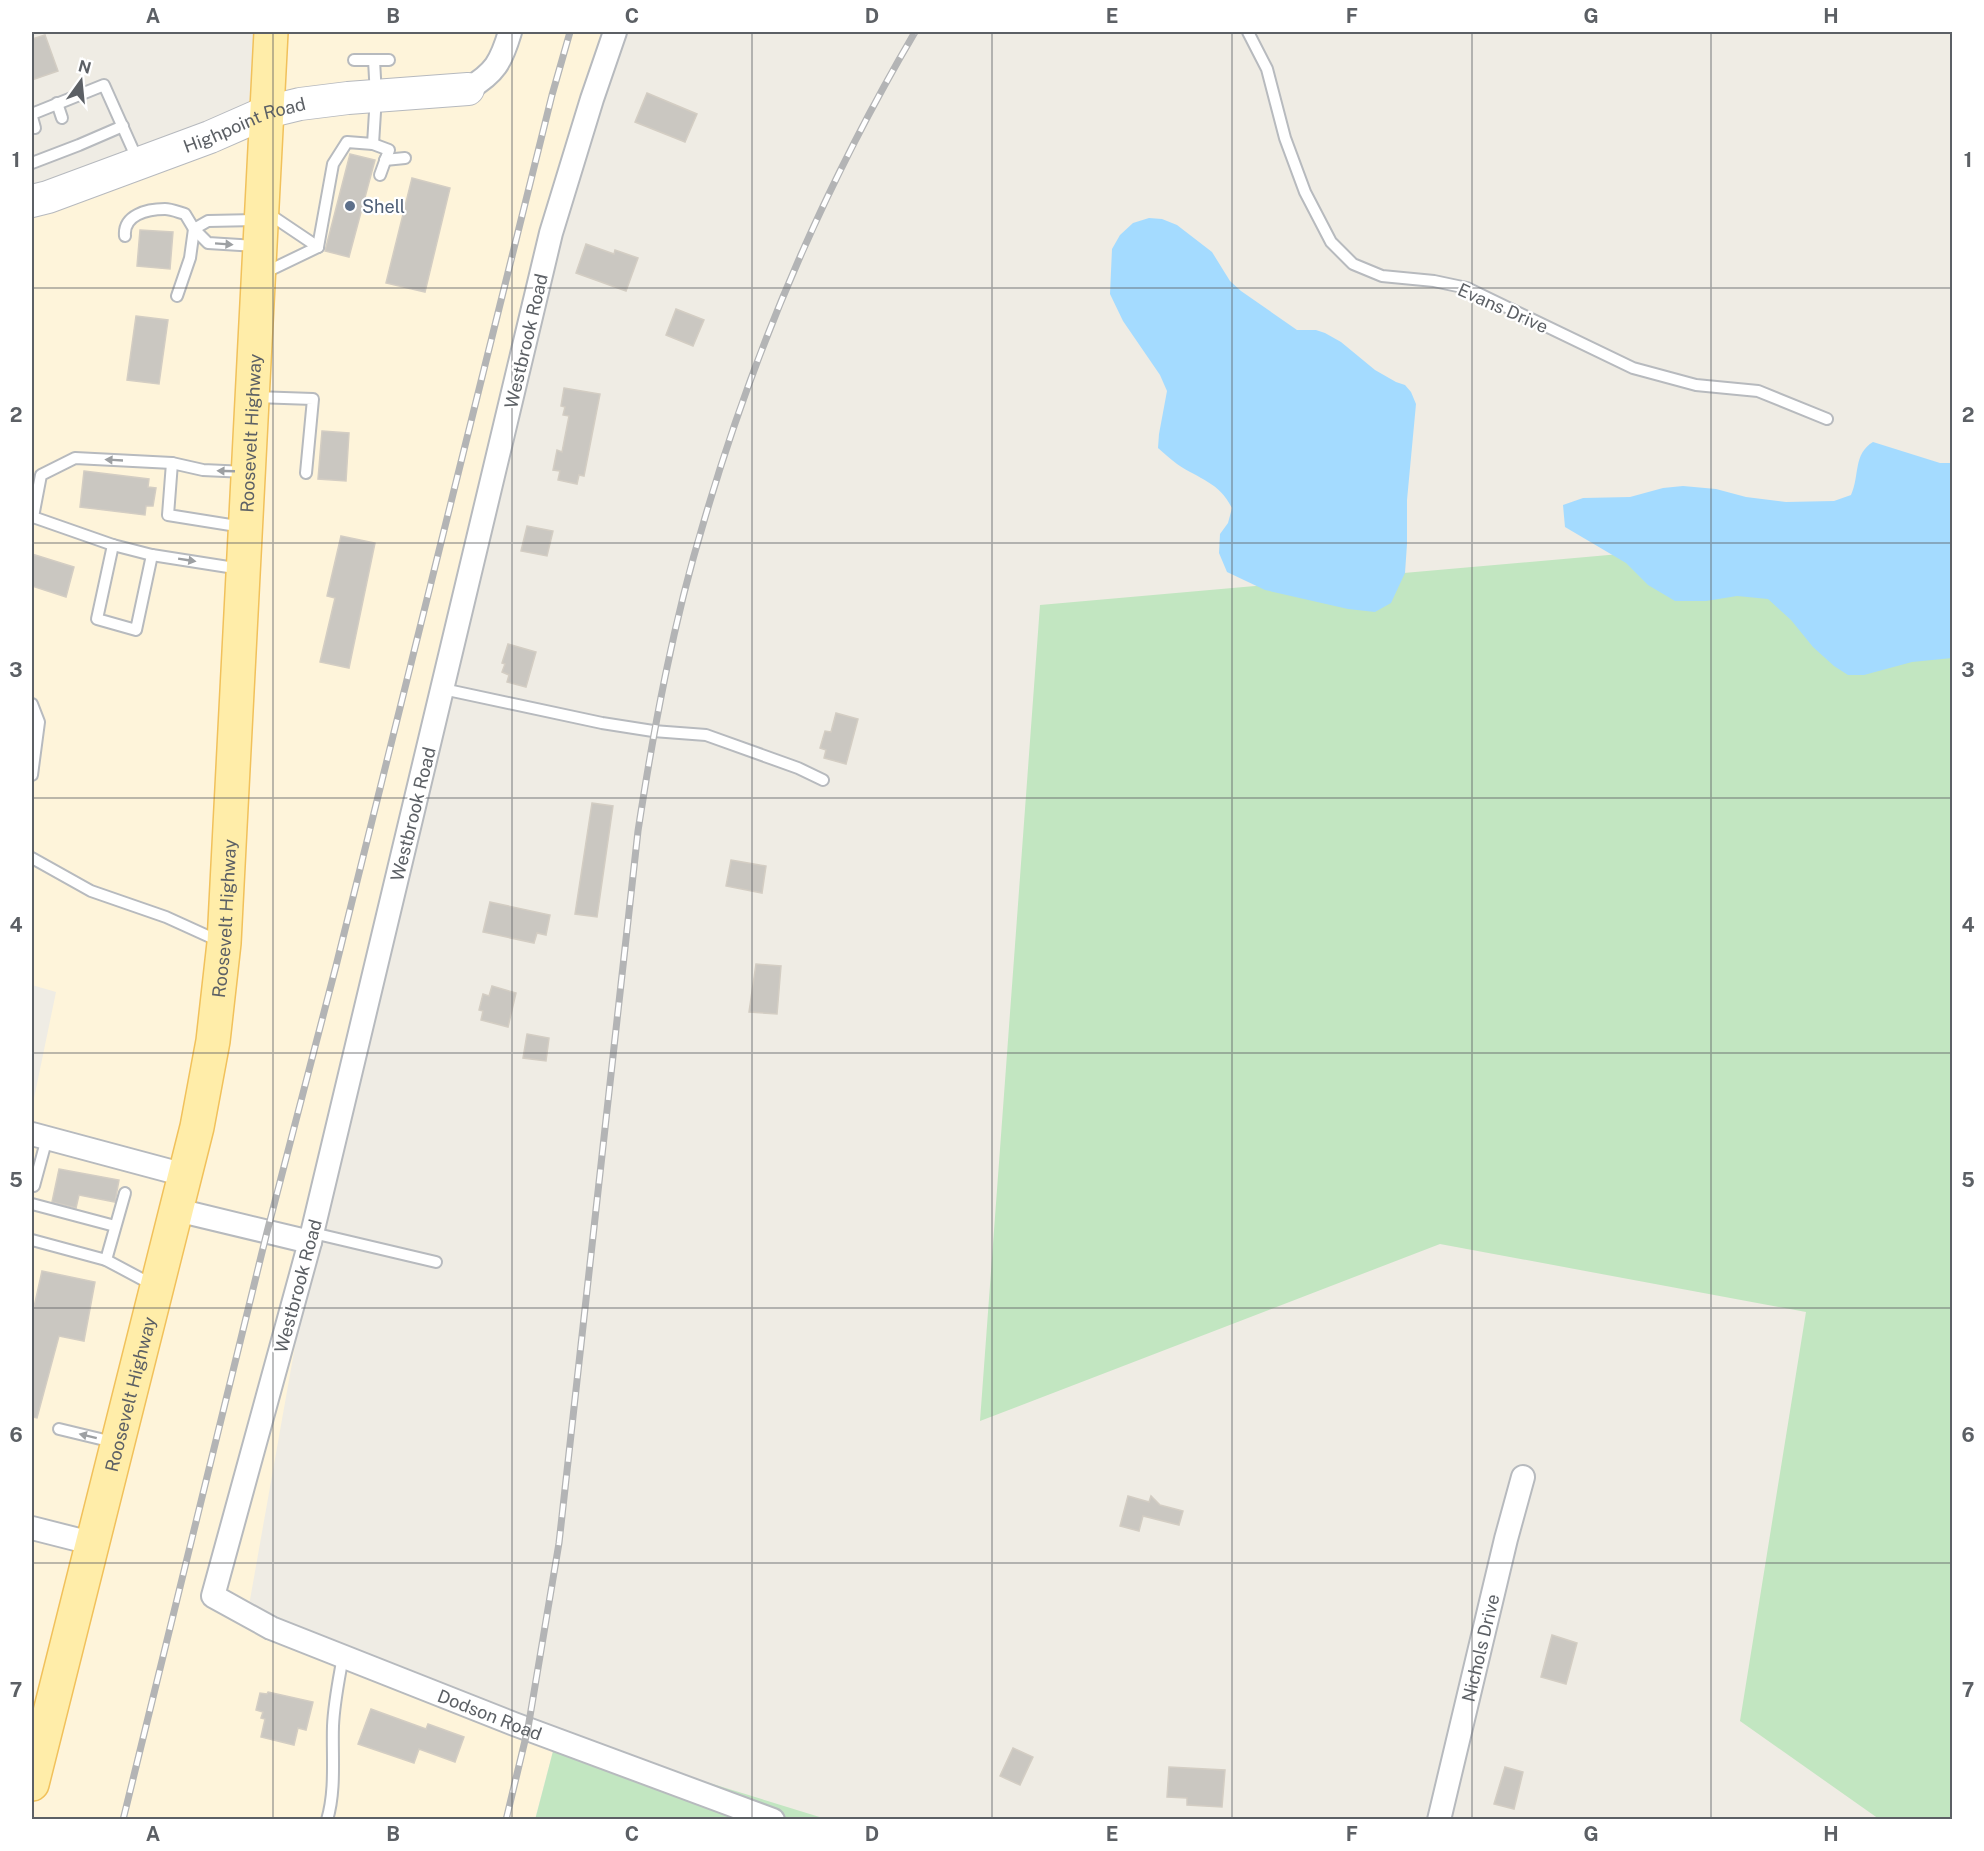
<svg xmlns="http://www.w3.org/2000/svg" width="1984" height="1851" font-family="'Public Sans',sans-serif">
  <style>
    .commercial { fill: #fef4da }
    .green { fill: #c2e6c1 }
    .water { fill: #a4dbff }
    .building { fill: #cac7c1; stroke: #d3cdc3; stroke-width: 1.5 }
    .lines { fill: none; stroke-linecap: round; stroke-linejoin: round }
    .lane-casing { stroke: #b7babe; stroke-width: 14 }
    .street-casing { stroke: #b7babe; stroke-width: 26 }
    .secondary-casing { stroke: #b6b9be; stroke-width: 34 }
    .primary-casing { stroke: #f1c15b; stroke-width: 36 }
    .lane { stroke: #fff; stroke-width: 10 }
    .street { stroke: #fff; stroke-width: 22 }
    .secondary { stroke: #fff; stroke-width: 32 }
    .primary { stroke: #ffeda9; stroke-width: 33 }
    .rail-casing { stroke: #b3b4b5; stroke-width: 7 }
    .rail { stroke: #fff; stroke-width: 4.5; stroke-dasharray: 14; stroke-linecap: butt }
    .oneway { fill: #9da0a3 }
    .grid { fill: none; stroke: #5c6065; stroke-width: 1.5; stroke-opacity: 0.55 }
    .service-dot { fill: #5c6f8a; stroke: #fff; stroke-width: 2 }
    .labels { text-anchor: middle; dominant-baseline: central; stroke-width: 4.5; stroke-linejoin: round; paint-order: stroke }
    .street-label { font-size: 18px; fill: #5c6065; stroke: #fff }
    .service-label { font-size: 18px; fill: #4e5e75; stroke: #fff; text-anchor: start }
    .neatline { fill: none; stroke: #5c6065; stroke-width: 2 }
    .grid-label { font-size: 20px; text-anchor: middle; font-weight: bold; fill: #5c6065 }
  </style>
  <rect width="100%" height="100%" fill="#efece4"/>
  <polygon class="commercial" points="273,32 610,32 510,459 369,1047 308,1273 248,1611 557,1736 535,1819 32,1820 32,1108 56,992 32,985 32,205 258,121"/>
  <g class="green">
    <polygon points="1952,519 1952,1819 1879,1819 1740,1721 1806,1312 1440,1244 980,1421 1040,605 1665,550"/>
    <polygon points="557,1736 826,1819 535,1820"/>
  </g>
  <g class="water">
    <path d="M1149,218L1162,219L1177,225L1212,252L1230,281L1241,291L1297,330H1316L1325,333L1341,342L1375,370L1396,382L1405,385L1411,392L1416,404L1407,500V544L1405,573L1391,603L1375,612L1348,609L1265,590L1227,572L1219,553L1220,534L1228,523L1232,508C1219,482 1199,479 1177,464C1170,459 1164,453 1158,448L1159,434L1167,391L1160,375L1123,321L1110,294L1112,249L1120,235L1133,223Z"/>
    <path d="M1873,442L1940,463H1952V658L1912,662L1864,675H1848L1834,666L1813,647L1791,620L1768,599L1737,596L1706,601H1675L1648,585L1626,563L1565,527L1563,505L1583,498L1630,497L1663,488L1683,486L1716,489L1746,497L1786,502L1834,501L1851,495C1860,475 1853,454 1873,442Z"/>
  </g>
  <g class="building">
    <polygon points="45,35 58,71 32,80 32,39"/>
    <polygon points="647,93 697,114 685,142 635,122"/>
    <polygon points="350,154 375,160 349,257 325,251"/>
    <polygon points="412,178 450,188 425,292 386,283"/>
    <polygon points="140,230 173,232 170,269 137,266"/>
    <polygon points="586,244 614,254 615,250 638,258 626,291 576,273"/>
    <polygon points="676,309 704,320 693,346 666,335"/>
    <polygon points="136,316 168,320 159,384 127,380"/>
    <polygon points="564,388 600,394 584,476 579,475 577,484 558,480 560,471 553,470 557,450 562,452 569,416 563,415 565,407 561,406"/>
    <polygon points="322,431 349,433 346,481 318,479"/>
    <polygon points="84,471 149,479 148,487 156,488 153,506 146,506 145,515 80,507"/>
    <polygon points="527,526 553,531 547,556 521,551"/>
    <polygon points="341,536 375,543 349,668 320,662 335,598 327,596"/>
    <polygon points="32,554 74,567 66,597 32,586"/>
    <polygon points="508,644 536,652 526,687 507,682 509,675 502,672 505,664 502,663"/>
    <polygon points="836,713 858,719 846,764 824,758 826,750 820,748 825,731 831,732"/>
    <polygon points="592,803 613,806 597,917 575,914"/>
    <polygon points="731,860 766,866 762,893 726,886"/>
    <polygon points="490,902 550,915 546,935 537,933 534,943 483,932"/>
    <polygon points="756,964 781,966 777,1014 749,1012"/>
    <polygon points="492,986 516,993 508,1027 481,1020 483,1011 479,1010 483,994 489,996"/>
    <polygon points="527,1034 549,1038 546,1061 523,1058"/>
    <polygon points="59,1169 119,1180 115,1202 79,1195 76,1208 52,1202"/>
    <polygon points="42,1271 95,1282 84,1341 59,1336 37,1418 32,1417 32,1316"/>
    <polygon points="1128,1496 1149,1502 1151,1496 1160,1505 1183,1511 1179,1525 1143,1516 1139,1531 1120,1526"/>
    <polygon points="1552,1635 1577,1643 1566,1684 1541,1677"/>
    <polygon points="268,1692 313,1702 306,1730 298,1728 294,1745 261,1737 265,1719 261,1718 263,1712 256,1710 260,1693 267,1694"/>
    <polygon points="371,1709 426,1729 428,1724 464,1737 455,1762 419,1749 414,1763 358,1744"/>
    <polygon points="1013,1748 1033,1757 1020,1785 1000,1776"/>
    <polygon points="1169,1767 1225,1770 1222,1807 1187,1805 1187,1798 1167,1797"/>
    <polygon points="1505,1767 1523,1772 1514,1809 1494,1804"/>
  </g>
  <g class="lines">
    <g class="lane-casing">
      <g id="lane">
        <polyline points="1248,32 1267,69 1285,138 1305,192 1331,242 1353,264 1382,276 1434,281 1467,288 1633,368 1696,385 1758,391 1827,419"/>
        <polyline points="354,60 389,60"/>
        <polyline points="57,103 62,118"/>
        <polyline points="32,114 104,85 138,161"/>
        <polyline points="32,117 35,128"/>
        <polyline points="373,144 376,96 374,60"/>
        <polyline points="385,160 405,158"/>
        <polyline points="32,163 79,145 123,126"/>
        <polyline points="266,212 318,247"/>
        <polyline points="194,229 208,221 257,220"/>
        <path d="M125,236C123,215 147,209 165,209C171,209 178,212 185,214L194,229L208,243L256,246"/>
        <polyline points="318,247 333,164 347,142 373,144 389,150 380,175"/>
        <polyline points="264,273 318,247"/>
        <polyline points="177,296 190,258 194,229"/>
        <polyline points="255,397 313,399 306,473"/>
        <polyline points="172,463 168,515 243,527"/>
        <polyline points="113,545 97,619 136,630 152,555"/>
        <polyline points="241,569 152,555 113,545 33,517 41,475 75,458 172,463 203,470 246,472"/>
        <polyline points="443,689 602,723 653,731 706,735 798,768 823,780"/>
        <polyline points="32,704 39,722 32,775"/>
        <polyline points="32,858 91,891 166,917 221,942"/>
        <polyline points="34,1186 47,1138"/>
        <polyline points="32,1204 115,1226"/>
        <polyline points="313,1233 436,1262"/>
        <polyline points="32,1240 106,1260 153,1285"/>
        <polyline points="106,1260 125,1193"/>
        <polyline points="59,1429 113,1442"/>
        <path d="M327,1820C336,1790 332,1756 333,1726C334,1702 339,1679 343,1656"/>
      </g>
    </g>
    <g class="street-casing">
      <g id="street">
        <path id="s1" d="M615,32L592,99L551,233L310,1242L213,1596L271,1628L514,1724L773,1820"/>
        <path d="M468,89C495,73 501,62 510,32"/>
        <polyline points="32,1134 185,1175"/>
        <polyline points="177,1210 310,1242"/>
        <polyline points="32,1528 91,1543"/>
        <path id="s2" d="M1439,1820L1506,1539L1523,1477"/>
      </g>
    </g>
    <g class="secondary-casing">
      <g id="secondary">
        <path id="s3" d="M32,201L48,197L210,137L267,112L300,104L348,98L468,89"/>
      </g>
    </g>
    <g class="primary-casing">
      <g id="primary">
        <path id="s4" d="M32,1784L197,1127L213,1041L224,943L271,32"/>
      </g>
    </g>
    <use href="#lane" class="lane"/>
    <use href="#street" class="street"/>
    <use href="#secondary" class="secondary"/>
    <use href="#primary" class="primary"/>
    <g class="rail-casing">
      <g id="rail">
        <polyline points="123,1820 267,1232 336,966 552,95 570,32"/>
        <path d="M506,1820L528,1728L559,1543L638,831C654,727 673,623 704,521C754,350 825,185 915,32"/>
      </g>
    </g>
    <use href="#rail" class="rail"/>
  </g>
  <defs><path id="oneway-solid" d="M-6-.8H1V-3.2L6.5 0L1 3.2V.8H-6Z" transform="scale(1.5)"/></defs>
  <g class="oneway">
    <use href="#oneway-solid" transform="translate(224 244) rotate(4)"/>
    <use href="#oneway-solid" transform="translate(114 460) rotate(-177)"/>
    <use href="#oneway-solid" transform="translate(226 471) rotate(-178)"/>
    <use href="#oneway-solid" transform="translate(187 560) rotate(9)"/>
    <use href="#oneway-solid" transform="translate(88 1436) rotate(-166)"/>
  </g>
  <path class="grid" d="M273,32V1820M512,32V1820M752,32V1820M992,32V1820M1232,32V1820M1472,32V1820M1711,32V1820M32,288H1952M32,543H1952M32,798H1952M32,1053H1952M32,1308H1952M32,1563H1952"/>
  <circle class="service-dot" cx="350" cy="206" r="6"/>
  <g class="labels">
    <g class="street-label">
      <text stroke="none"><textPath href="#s3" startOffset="226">Highpoint Road</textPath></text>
      <text transform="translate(1503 308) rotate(24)">Evans Drive</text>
      <text transform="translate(526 341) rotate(-77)">Westbrook Road</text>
      <text stroke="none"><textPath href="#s4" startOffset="1374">Roosevelt Highway</textPath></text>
      <text transform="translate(413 814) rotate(-76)">Westbrook Road</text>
      <text stroke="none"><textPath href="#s4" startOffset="888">Roosevelt Highway</textPath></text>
      <text transform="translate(298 1286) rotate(-75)">Westbrook Road</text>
      <text stroke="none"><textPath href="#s4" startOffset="402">Roosevelt Highway</textPath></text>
      <text stroke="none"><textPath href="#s2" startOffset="177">Nichols Drive</textPath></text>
      <text stroke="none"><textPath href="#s1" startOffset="1917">Dodson Road</textPath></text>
    </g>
    <g class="service-label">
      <text x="362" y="206">Shell</text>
    </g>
  </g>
  <rect width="1984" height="1851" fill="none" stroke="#ffffff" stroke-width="66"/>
  <g transform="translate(81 81) rotate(15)" stroke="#ffffff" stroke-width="4.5" paint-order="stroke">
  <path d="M0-4.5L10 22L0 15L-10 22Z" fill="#5c6065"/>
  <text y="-9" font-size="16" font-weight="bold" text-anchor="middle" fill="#5c6065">N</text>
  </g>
  <rect x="33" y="33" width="1918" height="1785" class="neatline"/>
  <g class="grid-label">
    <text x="153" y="23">A</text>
    <text x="393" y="23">B</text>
    <text x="632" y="23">C</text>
    <text x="872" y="23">D</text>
    <text x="1112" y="23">E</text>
    <text x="1352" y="23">F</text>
    <text x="1591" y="23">G</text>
    <text x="1831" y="23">H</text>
    <text x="16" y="167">1</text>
    <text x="1968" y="167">1</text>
    <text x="16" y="422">2</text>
    <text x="1968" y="422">2</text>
    <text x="16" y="677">3</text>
    <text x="1968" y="677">3</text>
    <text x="16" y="932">4</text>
    <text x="1968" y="932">4</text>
    <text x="16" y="1187">5</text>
    <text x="1968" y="1187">5</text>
    <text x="16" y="1442">6</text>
    <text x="1968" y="1442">6</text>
    <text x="16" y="1697">7</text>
    <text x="1968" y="1697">7</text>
    <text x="153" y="1841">A</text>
    <text x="393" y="1841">B</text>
    <text x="632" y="1841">C</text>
    <text x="872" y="1841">D</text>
    <text x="1112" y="1841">E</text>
    <text x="1352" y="1841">F</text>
    <text x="1591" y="1841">G</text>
    <text x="1831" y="1841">H</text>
  </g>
</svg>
